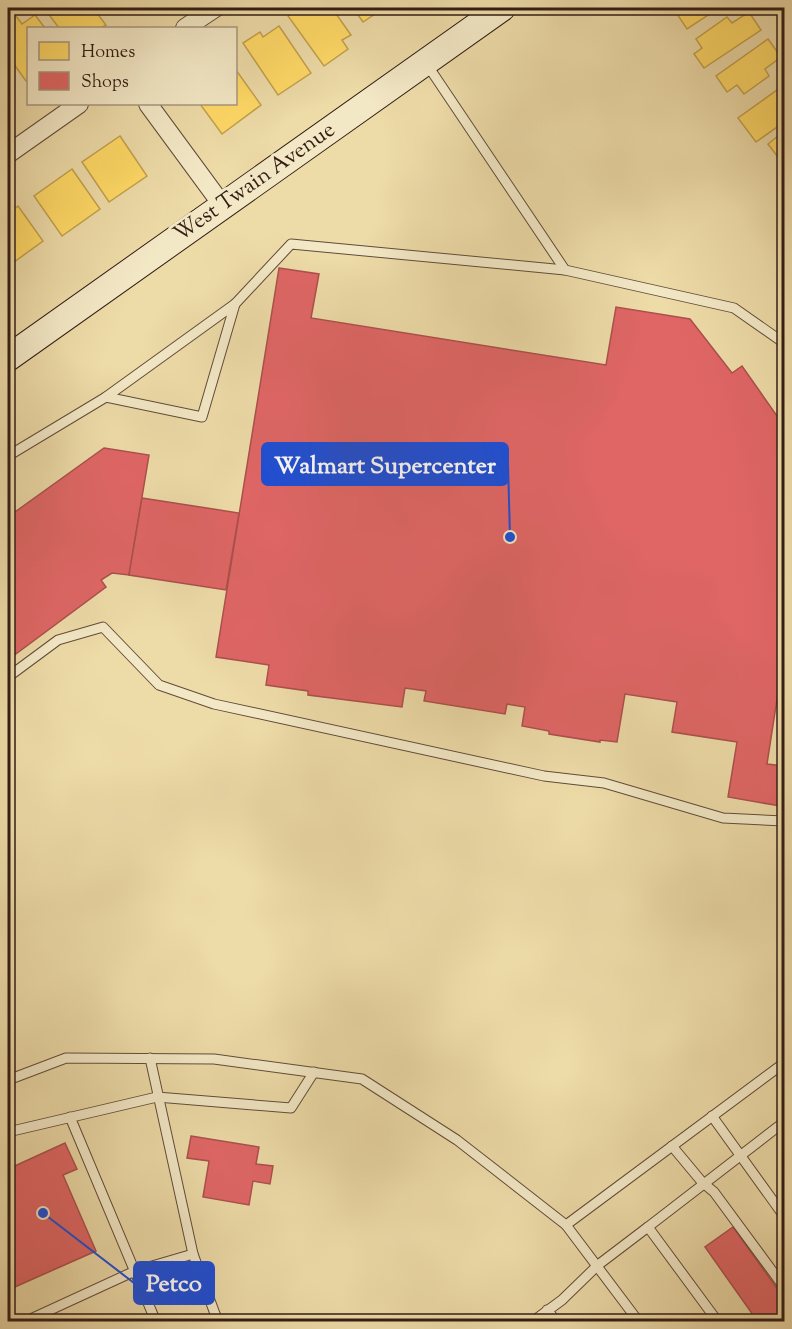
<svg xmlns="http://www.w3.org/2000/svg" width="792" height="1329" font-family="'Sorts Mill Goudy',serif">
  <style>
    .homes { fill: #ffd966; stroke: #c2a14d; stroke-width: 1.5 }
    .shops { fill: #e06666; stroke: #ac504d; stroke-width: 1.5 }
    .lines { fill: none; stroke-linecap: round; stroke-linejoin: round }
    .lane-casing { stroke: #614c39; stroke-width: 11 }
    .street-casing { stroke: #614c39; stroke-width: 20 }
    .secondary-casing { stroke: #321d14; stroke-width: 28 }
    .lane { stroke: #f3e8c6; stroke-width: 9 }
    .street { stroke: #f3e8c6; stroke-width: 18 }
    .secondary { stroke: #f3e8c6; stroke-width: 26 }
    .labels { text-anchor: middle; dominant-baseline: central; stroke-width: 6; stroke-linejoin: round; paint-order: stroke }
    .street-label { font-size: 22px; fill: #321d14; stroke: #f3e8c6 }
    .leader { fill: none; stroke: #1d4ed8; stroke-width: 2 }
    .callout-dot { fill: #1d4ed8; stroke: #f3e8c6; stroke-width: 2 }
    .callout { fill: #1d4ed8; stroke: #1d4ed8; stroke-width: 2 }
    .callout-label { font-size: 24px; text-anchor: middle; font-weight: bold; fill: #fff }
  </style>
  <rect width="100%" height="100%" fill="#eddba8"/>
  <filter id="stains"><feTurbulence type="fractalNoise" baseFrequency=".00333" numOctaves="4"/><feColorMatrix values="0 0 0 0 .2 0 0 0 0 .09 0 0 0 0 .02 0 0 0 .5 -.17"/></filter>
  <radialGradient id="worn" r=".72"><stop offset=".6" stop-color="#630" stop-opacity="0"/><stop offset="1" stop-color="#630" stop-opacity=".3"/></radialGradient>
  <g class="homes">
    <polygon points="44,8 93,8 106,25 101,28 59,28"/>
    <polygon points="300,8 332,8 351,35 342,40 348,49 324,66 288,16"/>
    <polygon points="353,8 384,8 363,22"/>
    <polygon points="673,8 719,8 687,29"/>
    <polygon points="749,12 761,30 704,68 694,54 702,48 696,39 727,17 732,23"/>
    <polygon points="35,15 45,28 28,28 28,80 26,81 8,56 8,22 16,16 22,24"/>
    <polygon points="279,26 311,73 278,95 243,43 260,32 263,37"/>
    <polygon points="768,39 781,57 765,69 769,76 744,94 737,85 727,92 716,76"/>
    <polygon points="236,70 261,105 222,134 200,104 236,104"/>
    <polygon points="784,85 784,122 756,142 738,118"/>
    <polygon points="784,131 784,165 768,144"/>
    <polygon points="120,136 147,176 109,202 82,162"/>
    <polygon points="72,169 100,209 62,236 34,196"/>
    <polygon points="18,206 43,241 10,265 8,261 8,214"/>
  </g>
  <g class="shops">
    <polygon points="279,268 319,274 311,318 606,365 616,307 690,319 732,373 742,366 784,426 784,561 782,579 784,580 784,654 767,764 784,766 784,803 781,802 780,806 728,797 737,742 672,732 677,702 625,694 617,742 600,740 600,742 549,734 549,731 522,726 525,707 507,704 505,714 424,701 426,691 405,688 402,707 308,695 308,691 266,685 269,665 216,657"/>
    <polygon points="104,448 149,455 129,575 112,573 101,580 106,587 9,659 8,517"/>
    <polygon points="142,498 239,513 226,590 129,575"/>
    <polygon points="191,1136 259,1147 256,1164 273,1166 270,1184 253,1181 249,1205 203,1197 209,1161 187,1158"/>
    <polygon points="65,1143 77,1169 63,1175 96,1251 8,1290 8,1169"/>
    <polygon points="733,1227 784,1298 784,1315 776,1322 758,1322 705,1247"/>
  </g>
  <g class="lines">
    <g class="lane-casing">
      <g id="lane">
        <polyline points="426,63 565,270 734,308 784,343"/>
        <polyline points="106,397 235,304"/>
        <polyline points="8,456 106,397 202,417 235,304 291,244 565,270"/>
        <polyline points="8,677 58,640 103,627 159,685 214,704 544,776 604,783 723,818 784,821"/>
        <polyline points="150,1058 193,1254 218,1322"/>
        <polyline points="8,1080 66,1058 214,1059 362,1079 457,1140 566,1225 639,1322"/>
        <polyline points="712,1116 784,1216"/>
        <polyline points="70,1117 156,1322"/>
        <polyline points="8,1132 157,1097 291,1108 314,1072"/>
        <polyline points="672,1146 702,1182 714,1192 784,1287"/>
        <polyline points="566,1225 784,1063"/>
        <polyline points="547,1310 557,1322"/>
        <polyline points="24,1322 135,1271 193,1254"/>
        <polyline points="532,1322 562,1300 598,1265 648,1227"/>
        <polyline points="718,1322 648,1227 784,1122"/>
      </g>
    </g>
    <g class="street-casing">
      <g id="street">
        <polyline points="185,28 215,8"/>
        <polyline points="148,104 223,206"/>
        <polyline points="8,154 79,104"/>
      </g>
    </g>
    <g class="secondary-casing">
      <polyline id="secondary" points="8,358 502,8"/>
    </g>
    <use href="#lane" class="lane"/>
    <use href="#street" class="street"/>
    <use href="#secondary" class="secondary"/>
  </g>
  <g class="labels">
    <g class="street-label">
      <text transform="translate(255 183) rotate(-35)">West Twain Avenue</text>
    </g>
  </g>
  <path class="leader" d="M510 537L508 464M43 1213L134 1283"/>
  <g class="callout-dot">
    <circle cx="510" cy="537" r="6"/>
    <circle cx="43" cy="1213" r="6"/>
  </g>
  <g class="callout">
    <rect x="262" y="443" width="246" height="42" rx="6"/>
    <rect x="134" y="1262" width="80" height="42" rx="6"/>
  </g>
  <g class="callout-label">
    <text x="385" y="473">Walmart Supercenter</text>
    <text x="174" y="1291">Petco</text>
  </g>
  <rect width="792" height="1329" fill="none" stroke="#eddba8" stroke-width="30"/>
  <rect x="9" y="9" width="774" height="1311" fill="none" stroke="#321d14" stroke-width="3"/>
  <rect x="15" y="15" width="762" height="1299" fill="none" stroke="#321d14" stroke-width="1.5"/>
  <rect x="27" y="27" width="210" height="78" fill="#f3e8c6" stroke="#a6977f" stroke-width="1.5"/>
  <rect x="39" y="42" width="30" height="18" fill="#ffd966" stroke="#a6977f" stroke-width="1.5"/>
  <text x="81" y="57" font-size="18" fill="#321d14">Homes</text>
  <rect x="39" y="72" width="30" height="18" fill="#e06666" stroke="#a6977f" stroke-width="1.5"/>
  <text x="81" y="87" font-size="18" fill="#321d14">Shops</text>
  <rect width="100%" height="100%" filter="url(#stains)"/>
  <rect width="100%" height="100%" fill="url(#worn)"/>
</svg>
